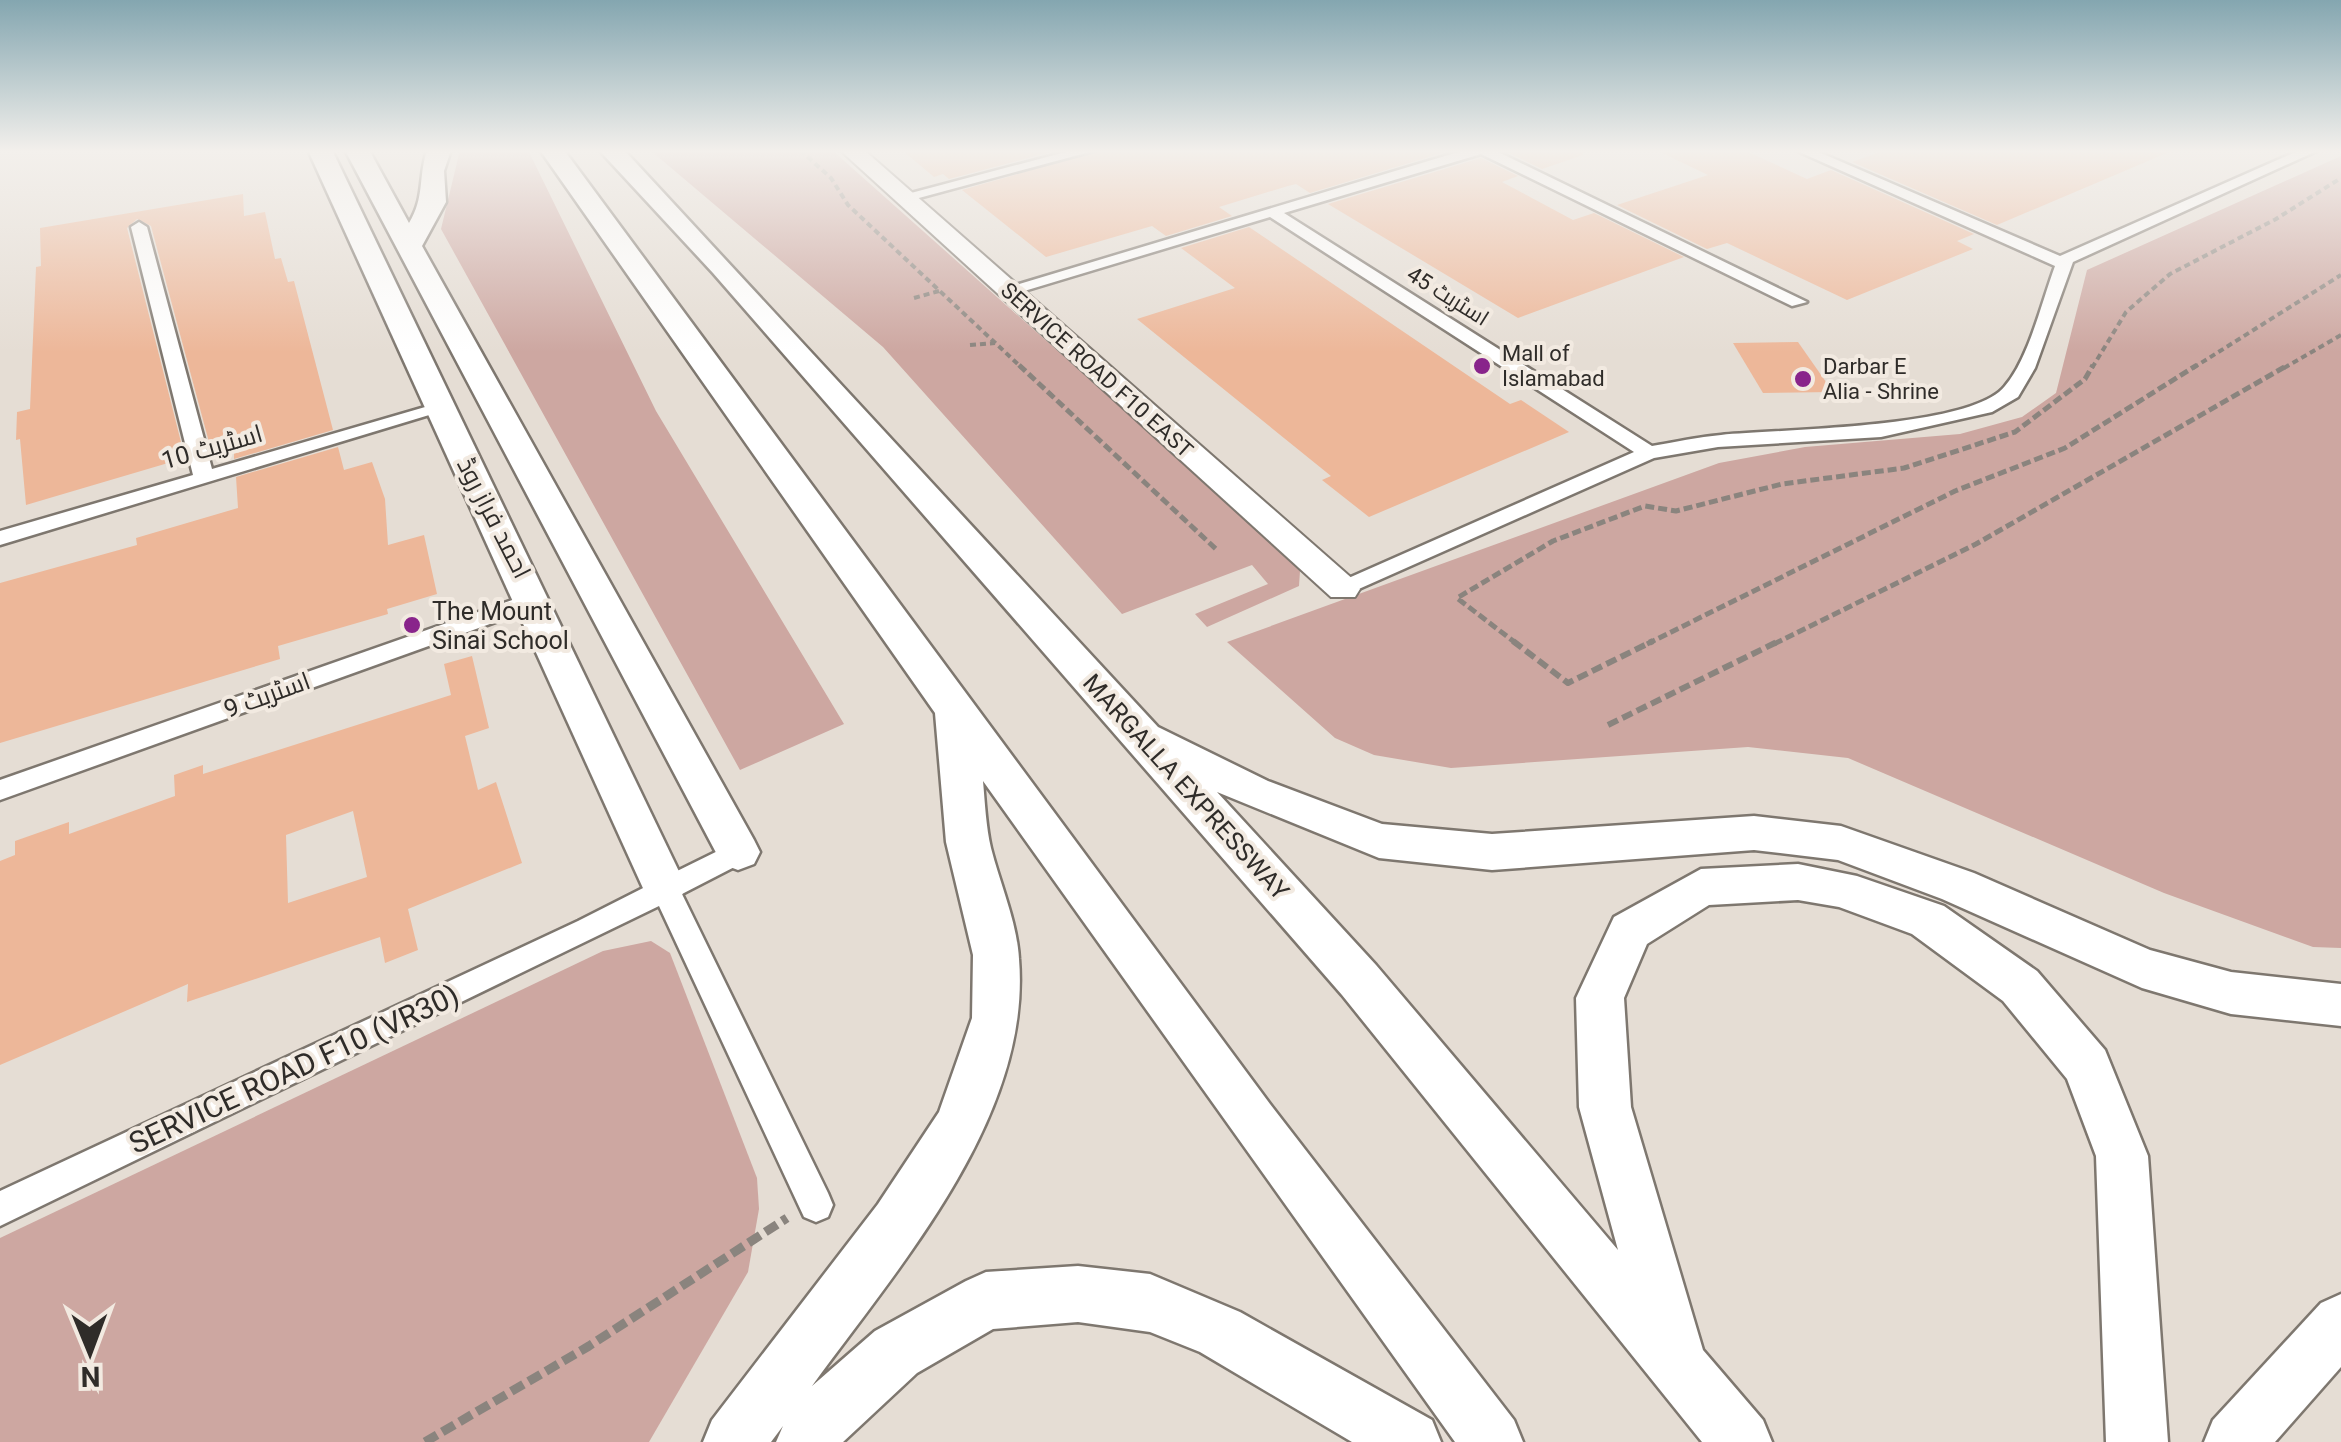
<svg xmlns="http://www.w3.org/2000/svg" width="2341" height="1442" font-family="Roboto,Cairo,sans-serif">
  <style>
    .green { fill: #cda7a1 }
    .building { fill: #edb799; fill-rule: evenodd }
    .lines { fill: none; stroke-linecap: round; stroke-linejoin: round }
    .street-casing { stroke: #7e776f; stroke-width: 5 }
    .secondary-casing { stroke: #7e776f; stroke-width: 4 }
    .primary-casing { stroke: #7e776f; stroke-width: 5 }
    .path-far3 { stroke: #8a847e; stroke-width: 4; stroke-dasharray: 6 4; stroke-linecap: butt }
    .path-far2 { stroke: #8a847e; stroke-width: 5; stroke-dasharray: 9 4; stroke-linecap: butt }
    .path-far1 { stroke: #8a847e; stroke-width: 6; stroke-dasharray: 11 5; stroke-linecap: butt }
    .path { stroke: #8a847e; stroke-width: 9; stroke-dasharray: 14 6; stroke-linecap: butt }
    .street { fill: #fff; fill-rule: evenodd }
    .secondary { fill: #fff; fill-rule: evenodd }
    .primary { fill: #fff; fill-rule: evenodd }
    .poi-dot { fill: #89248b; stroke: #f2eae1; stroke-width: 4 }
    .labels { text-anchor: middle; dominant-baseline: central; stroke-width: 8; stroke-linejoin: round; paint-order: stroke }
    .far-street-label { font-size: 22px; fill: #2f2c29; stroke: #f2eae1 }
    .far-poi-label { font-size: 22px; fill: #2f2c29; stroke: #f2eae1; text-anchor: start }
    .street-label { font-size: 25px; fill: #2f2c29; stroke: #f2eae1 }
    .poi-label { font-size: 25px; fill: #2f2c29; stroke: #f2eae1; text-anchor: start }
    .near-street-label { font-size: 30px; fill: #2f2c29; stroke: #f2eae1 }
  </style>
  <rect width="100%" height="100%" fill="#e5ddd4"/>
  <g class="green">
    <polygon points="460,150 528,150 656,411 844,724 740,770 441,229"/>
    <polygon points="650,150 832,150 1289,557 1300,571 1299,586 1207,627 1195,614 1268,584 1252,565 1122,614 883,347"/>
    <polygon points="2341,156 2341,948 2313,947 2164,893 1848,758 1748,747 1451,768 1374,755 1335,738 1227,642 1719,463 1805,447 1960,434 2022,417 2056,393 2087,270"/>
    <polygon points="651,941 670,953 757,1178 759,1209 748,1272 649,1442 0,1442 0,1238 603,951"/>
  </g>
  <g class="building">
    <polygon points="902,150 1058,150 949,179 943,174 934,177"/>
    <polygon points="1101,150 1452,150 1310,193 1296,184 1288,186 1219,207 1232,216 1166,236 1152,226 1046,257 962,190"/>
    <polygon points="1503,150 1582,150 1583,155 1542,169"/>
    <polygon points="1656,150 1744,150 1807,179 1831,170 1974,234 1957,241 1973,249 1847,300 1727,243 1707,249 1617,205 1708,175"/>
    <polygon points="1885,150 2174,150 1997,225 1852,162"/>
    <polygon points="1481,158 1518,176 1502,182 1573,220 1594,213 1684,257 1518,318 1328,204"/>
    <polygon points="243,194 244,216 265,212 275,259 281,258 288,282 294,281 333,430 234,459 234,452 213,457 151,226 137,219 127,228 185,458 26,505 20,439 16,440 17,412 30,409 36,267 41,266 40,228"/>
    <polygon points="1249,227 1510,404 1521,400 1569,432 1369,517 1322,480 1331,476 1137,319 1235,288 1181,248"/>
    <polygon points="1798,342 1833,392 1763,393 1733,343"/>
    <polygon points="338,447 344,470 372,462 385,499 388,545 424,535 437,594 387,609 388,614 278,646 280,659 0,743 0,583 137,545 136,538 238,508 236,477"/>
    <path d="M472,656L489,728L465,736L478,790L496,782L522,863L408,909L418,950L385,963L380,937L187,1002L188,984L0,1065V861L15,855V841L69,822V834L175,796L174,775L203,765V774L451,695L444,664ZM353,811L367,877L288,903L286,835Z"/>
  </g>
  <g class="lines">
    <g class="street-casing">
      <g id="street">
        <polygon points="1073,150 1097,150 904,202 896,197"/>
        <path d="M1465,150H1494L1807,302L1792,306L1481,154L1284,213L1652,446C1675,442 1698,437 1721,435C1778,429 1971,429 2005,386C2029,358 2042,301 2055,266L1795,150H1814L2060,256L2300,150H2319L2073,262L2035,368L2018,397L1992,412L1881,437L1718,447L1654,458L1343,596L1332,589L1335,584L1634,452L1270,217L1014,294L999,290Z"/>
        <polygon points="139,222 147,227 212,469 432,405 439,403 449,409 0,545 0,531 193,475 131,227"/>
        <polygon points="535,592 546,600 543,605 0,800 0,780"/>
        <polygon points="738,841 748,844 752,852 748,860 682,894 828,1193 833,1205 828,1217 816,1222 804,1217 659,906 0,1226 0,1191 578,921 651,884 654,878 667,876"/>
      </g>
    </g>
    <g class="secondary-casing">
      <polygon id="secondary" points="840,150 864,150 1355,581 1360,589 1355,597 1331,597"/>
    </g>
    <g class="primary-casing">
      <g id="primary">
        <polygon points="308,150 332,150 686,886 680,899 664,904 648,899 642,886"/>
        <path d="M345,150H369L409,223C425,197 418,178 427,150H451L444,171L446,202L422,246L754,840L760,852L754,864L738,870L722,864Z"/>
        <path d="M540,150H564L1270,1104L1514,1420L1523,1442H1455L983,781C985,803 986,827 991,848C1000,884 1017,922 1019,959C1032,1117 899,1266 812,1386L875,1331L966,1281L986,1272L1078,1266L1150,1274L1240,1312L1432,1420L1441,1442H1352L1200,1352L1150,1332L1078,1322L993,1329L917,1373L843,1442H776L783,1426L771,1442H703L712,1420L878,1204L939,1112L972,1018L973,955L946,842L935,713Z"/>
        <polygon points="599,150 624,150 1158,727 1268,781 1382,824 1492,834 1754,816 1841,826 1974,873 2150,950 2231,972 2341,984 2341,1026 2231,1014 2142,988 1942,899 1838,860 1754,850 1492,870 1379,858 1217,792 1376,965 1618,1250 1579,1107 1576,998 1614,917 1701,869 1798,864 1857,876 1944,906 2037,971 2105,1050 2148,1156 2168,1442 2106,1442 2096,1156 2067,1079 2003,1001 1912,934 1839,907 1798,900 1709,905 1647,944 1624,998 1631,1107 1703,1350 1763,1420 1772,1442 1702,1442 1342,995 713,273"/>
        <polygon points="2341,1294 2341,1367 2275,1442 2204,1442 2213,1420 2321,1303"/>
      </g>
    </g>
    <g class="path-far3">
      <polyline points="800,150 831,178 848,205 1022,368"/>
      <polyline points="914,298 939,291"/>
      <polyline points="970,345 995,343"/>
      <polyline points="2092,368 2126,312 2170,274 2276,219 2341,178"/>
      <polyline points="2193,368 2341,275"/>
      <polyline points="2284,368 2341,335"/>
    </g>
    <g class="path-far2">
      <polyline points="1019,365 1217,550"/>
      <polyline points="1517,644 1457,598 1553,541 1645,506 1676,511 1782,484 1904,468 2015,432 2085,379 2093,365"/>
      <polyline points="1647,644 1955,491 2065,448 2197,365"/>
      <polyline points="1774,644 1976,544 2288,365"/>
    </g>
    <g class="path-far1">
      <polyline points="1513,641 1568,683 1653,641"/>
      <polyline points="1608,725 1779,641"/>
    </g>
    <polyline class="path" points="425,1442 589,1346 787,1218"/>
    <use href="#street" class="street"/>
    <use href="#secondary" class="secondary"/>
    <use href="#primary" class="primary"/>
  </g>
  <linearGradient id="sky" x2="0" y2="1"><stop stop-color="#84a6b0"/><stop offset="0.43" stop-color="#f3f0ec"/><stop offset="1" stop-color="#f3f0ec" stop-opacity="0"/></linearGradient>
  <rect width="2341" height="352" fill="url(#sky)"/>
  <g class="poi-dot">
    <circle cx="1482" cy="366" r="10"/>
    <circle cx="1803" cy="379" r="10"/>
    <circle cx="412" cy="625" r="10"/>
  </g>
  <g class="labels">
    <g class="far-street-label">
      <text transform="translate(1448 296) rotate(32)">اسٹریٹ 45</text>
      <text transform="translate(1097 370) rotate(42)">SERVICE ROAD F10 EAST</text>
    </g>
    <g class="far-poi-label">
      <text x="1502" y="353">Mall of<tspan x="1502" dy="25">Islamabad</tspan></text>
      <text x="1823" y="366">Darbar E<tspan x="1823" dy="25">Alia - Shrine</tspan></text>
    </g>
    <g class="street-label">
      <text transform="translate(212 447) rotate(-16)">اسٹریٹ 10</text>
      <text transform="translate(494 518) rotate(63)">احمد فراز روڈ</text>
      <text transform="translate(267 695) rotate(-20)">اسٹریٹ 9</text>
      <text transform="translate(1186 787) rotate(48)">MARGALLA EXPRESSWAY</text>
    </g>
    <g class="poi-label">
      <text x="432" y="611">The Mount<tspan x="432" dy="29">Sinai School</tspan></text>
    </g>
    <g class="near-street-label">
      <text transform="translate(294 1069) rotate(-25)">SERVICE ROAD F10 (VR30)</text>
    </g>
  </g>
  <g transform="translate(90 1352) rotate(179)" stroke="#f2eae1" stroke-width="8" paint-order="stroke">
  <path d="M0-8L18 38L0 25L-18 38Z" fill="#2f2c29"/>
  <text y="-15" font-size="28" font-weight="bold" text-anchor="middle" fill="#2f2c29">N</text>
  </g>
</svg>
